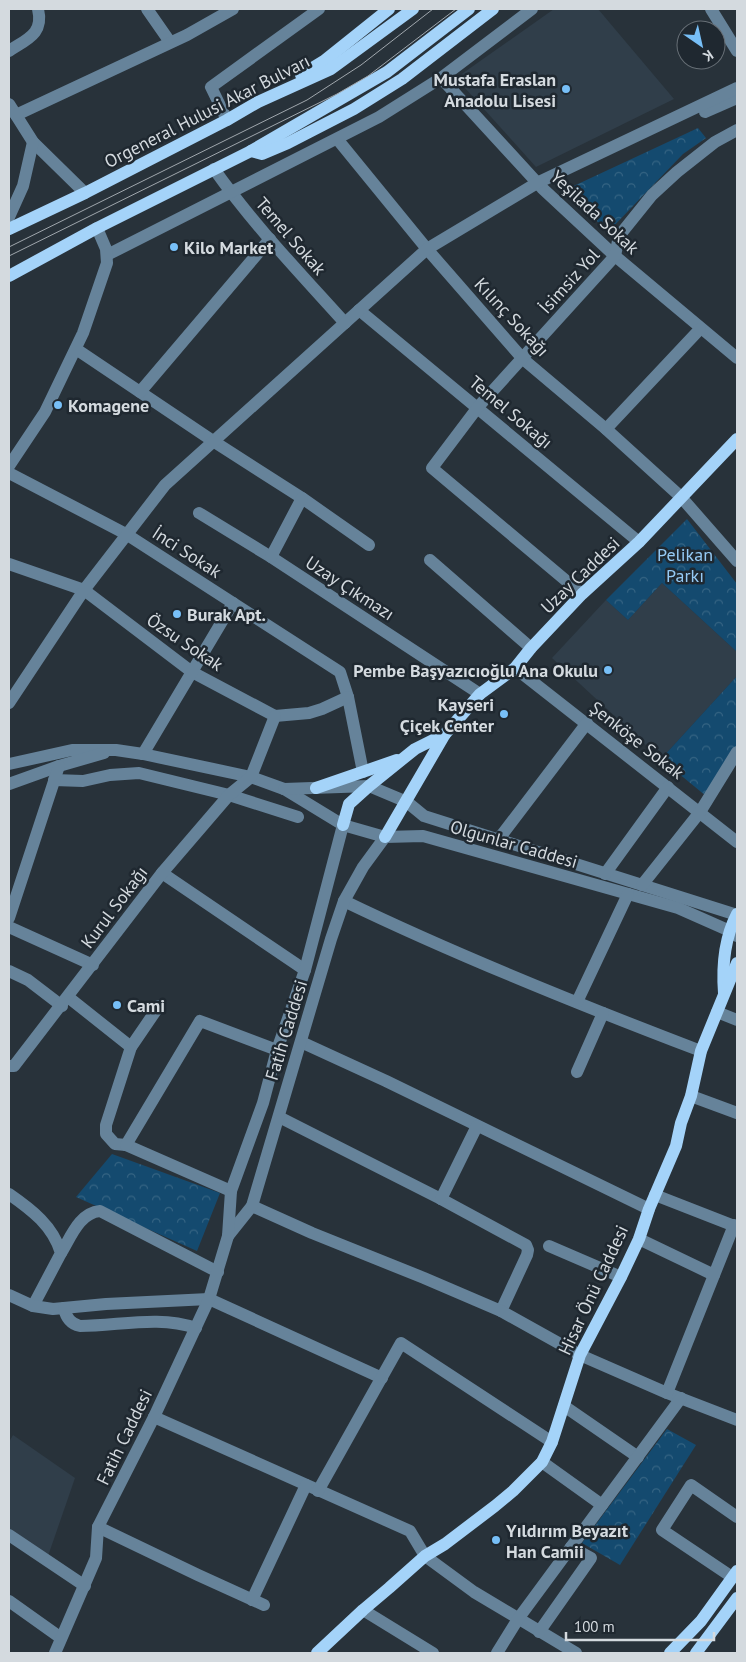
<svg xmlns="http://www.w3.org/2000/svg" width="746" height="1662" font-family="'PT Sans',sans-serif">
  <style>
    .built { fill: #303e4a }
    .park { fill: url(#park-crowns) }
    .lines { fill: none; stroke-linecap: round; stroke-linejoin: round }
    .minor { stroke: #66839a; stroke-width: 12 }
    .major { stroke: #a4d3f9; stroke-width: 12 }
    .tram { stroke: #a0a7ad; stroke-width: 1 }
    .poi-dot { fill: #77bff7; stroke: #1f2830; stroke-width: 2 }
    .labels { text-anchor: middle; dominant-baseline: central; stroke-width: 5; stroke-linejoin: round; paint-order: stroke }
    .poi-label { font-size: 18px; font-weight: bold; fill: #d4dadf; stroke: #1f2830; text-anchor: start }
    .street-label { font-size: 18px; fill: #d4dadf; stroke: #1f2830 }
    .park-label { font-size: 18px; fill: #95caf5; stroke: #1f2830 }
  </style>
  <defs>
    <pattern id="park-crowns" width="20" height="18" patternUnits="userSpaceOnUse" patternTransform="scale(1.25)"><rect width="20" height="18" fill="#144a6f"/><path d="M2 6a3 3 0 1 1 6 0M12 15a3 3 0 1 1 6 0" fill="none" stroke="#356483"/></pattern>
  </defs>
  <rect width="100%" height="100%" fill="#28323a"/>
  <g class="built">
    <polygon points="554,9 598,9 674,99 536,167 456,78"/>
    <polygon points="662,583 737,652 737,676 661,759 552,658 606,600 628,620"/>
    <polygon points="13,1435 75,1478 47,1559 9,1532 9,1442"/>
  </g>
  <g class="park">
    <polygon points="698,128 706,138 683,154 608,232 565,190"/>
    <polygon points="687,519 737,584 737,652 662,583 628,620 606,600"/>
    <polygon points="737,676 737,746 706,796 661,759"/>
    <polygon points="112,1154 220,1193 197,1251 76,1197"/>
    <polygon points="667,1429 696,1445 620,1565 582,1543"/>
  </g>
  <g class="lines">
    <g class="minor">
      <polyline points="147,9 170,42"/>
      <polyline points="711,9 737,51"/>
      <path d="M9,51C27,39 44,34 38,9"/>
      <polyline points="441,78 542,188 615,256 737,358"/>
      <polyline points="9,104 33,142 85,193"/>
      <polyline points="705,112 737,98"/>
      <polyline points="16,115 187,35 233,9"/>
      <polyline points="227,120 211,87 319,9"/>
      <polyline points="338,140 427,249 523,359 606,429 681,497 737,561"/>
      <path d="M214,169C253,224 300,273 345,323"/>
      <polyline points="9,217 23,186 33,142"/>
      <polyline points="107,255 379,117 441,78 532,9"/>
      <polyline points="359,310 639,542"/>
      <polyline points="76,349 213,441 302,498 369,545"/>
      <polyline points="140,392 270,239"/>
      <polyline points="606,429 700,329"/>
      <polyline points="9,466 45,412 83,333 107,263 106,249 97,228"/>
      <polyline points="9,473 126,534 340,672 348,697 363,772"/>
      <polyline points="199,513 271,557 480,694"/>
      <polyline points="271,557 302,498"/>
      <polyline points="430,560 531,648"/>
      <polyline points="9,564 84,590 192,672 275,716 309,713 322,709 348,697"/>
      <polyline points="582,594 432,468 478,407 615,256 619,236 652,195 677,172 715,142 737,130"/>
      <polyline points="515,668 737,842"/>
      <polyline points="9,703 84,590 165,485 427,249 537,183 737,88"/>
      <polyline points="143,754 233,603"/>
      <polyline points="9,764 72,750 116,750 143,754 251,777 284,789 343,825 385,837 423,836 678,908 730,931 737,936"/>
      <polyline points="54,780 83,781 110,775 139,773 229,795 298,817"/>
      <polyline points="9,784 59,766 104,753"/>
      <polyline points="284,789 369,786 407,802 424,816 737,915"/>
      <polyline points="498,840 587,723"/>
      <polyline points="162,873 305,970"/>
      <polyline points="605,874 668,787"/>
      <polyline points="642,885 700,812 737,752"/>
      <path d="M344,901C460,957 580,1005 701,1051"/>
      <polyline points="9,918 59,766"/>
      <polyline points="9,927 93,965"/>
      <polyline points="9,971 28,980 62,1006"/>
      <polyline points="68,997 131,1047"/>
      <polyline points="577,1002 628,894"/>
      <polyline points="159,1006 131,1047 106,1125 106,1134 115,1144 126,1145 231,1191"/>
      <polyline points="717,1012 737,1020"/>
      <polyline points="301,1042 386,1081 649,1209"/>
      <polyline points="9,1066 14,1066 162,873 229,795 251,777 275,716"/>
      <polyline points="577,1072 603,1013"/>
      <polyline points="691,1096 737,1113"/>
      <polyline points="279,1117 441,1199 526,1245 528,1250 527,1255 501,1311"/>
      <polyline points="126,1145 200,1021 277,1050"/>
      <path d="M9,1194C32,1210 53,1226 61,1253L33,1306"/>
      <polyline points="655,1195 737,1227"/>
      <polyline points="441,1199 477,1126"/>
      <polyline points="252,1206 312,1233 424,1278 501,1311 580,1355 667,1393 737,1420"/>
      <polyline points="228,1236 252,1206 331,939 344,901 363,867 385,837"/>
      <polyline points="639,1239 714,1275"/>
      <polyline points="549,1246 621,1277"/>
      <path d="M61,1253C71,1237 79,1213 100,1211L218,1272"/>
      <polyline points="9,1295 33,1306 53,1309 106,1304 209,1299 382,1378"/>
      <path d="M64,1308C66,1318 71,1324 80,1326C119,1326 158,1315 196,1328"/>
      <polyline points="667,1393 734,1225"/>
      <polyline points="564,1406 638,1457"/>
      <polyline points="154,1417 410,1531 425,1556 474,1592 576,1653"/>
      <polyline points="542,1462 602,1505"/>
      <polyline points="318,1491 401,1343 552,1442"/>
      <polyline points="98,1527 198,1575 264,1605"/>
      <polyline points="9,1535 85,1586"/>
      <polyline points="732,1577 662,1530 691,1485 737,1517"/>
      <polyline points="252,1600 306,1485"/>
      <polyline points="9,1601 61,1638"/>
      <polyline points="363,1610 433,1653"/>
      <polyline points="539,1632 591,1558 571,1547"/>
      <polyline points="55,1653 96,1558 98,1527 154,1417 209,1299 228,1236 231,1191 263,1103 277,1050 305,970 343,825"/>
      <polyline points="497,1653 518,1619 681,1398"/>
    </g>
    <g class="major">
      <polyline points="301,75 324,61 389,9"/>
      <polyline points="251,151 387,72 469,9"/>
      <polyline points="9,229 85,193 227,120 258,102 331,69 413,9"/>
      <polyline points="9,276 97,228 251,151 262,154 288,143 354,109 402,79 493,9"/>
      <polyline points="445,734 480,694 515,668 531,648 582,594 639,542 737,439"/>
      <polyline points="316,788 397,760"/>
      <polyline points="343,825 349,804 369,786 415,749 445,734 385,837"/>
      <path d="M724,993C722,967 725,937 737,914"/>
      <polyline points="317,1653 363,1610 389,1588 425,1556 445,1544 495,1506 513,1491 542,1462 552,1442 580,1355 621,1277 639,1239 649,1209 676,1146 681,1123 691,1096 701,1051 737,963"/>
      <polyline points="670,1653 701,1621 737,1571"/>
      <polyline points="696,1653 737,1598"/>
    </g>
    <g class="tram">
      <polyline points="9,247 307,100 361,65 433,9"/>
      <polyline points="9,256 337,94 368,76 456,9"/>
    </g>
  </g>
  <g class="poi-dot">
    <circle cx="566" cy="89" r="5"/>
    <circle cx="174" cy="247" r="5"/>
    <circle cx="58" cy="405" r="5"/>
    <circle cx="177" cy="614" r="5"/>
    <circle cx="608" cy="670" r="5"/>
    <circle cx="504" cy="714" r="5"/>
    <circle cx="117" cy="1005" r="5"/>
    <circle cx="496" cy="1540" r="5"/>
  </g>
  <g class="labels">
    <g class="poi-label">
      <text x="556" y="79" text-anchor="end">Mustafa Eraslan<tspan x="556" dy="21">Anadolu Lisesi</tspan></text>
      <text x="184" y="247">Kilo Market</text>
      <text x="68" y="405">Komagene</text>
      <text x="187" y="614">Burak Apt.</text>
      <text x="598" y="670" text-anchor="end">Pembe Başyazıcıoğlu Ana Okulu</text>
      <text x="494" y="704" text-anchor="end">Kayseri<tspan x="494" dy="21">Çiçek Center</tspan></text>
      <text x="127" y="1005">Cami</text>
      <text x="506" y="1530">Yıldırım Beyazıt<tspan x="506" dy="21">Han Camii</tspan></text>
    </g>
    <g class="street-label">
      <text transform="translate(207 111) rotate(-27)">Orgeneral Hulusi Akar Bulvarı</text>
      <text transform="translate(595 212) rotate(43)">Yeşilada Sokak</text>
      <text transform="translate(291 236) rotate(49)">Temel Sokak</text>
      <text transform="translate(569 281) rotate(-48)">İsimsiz Yol</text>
      <text transform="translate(512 317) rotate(47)">Kılınç Sokağı</text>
      <text transform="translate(511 412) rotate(40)">Temel Sokağı</text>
      <text transform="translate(187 552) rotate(33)">İnci Sokak</text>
      <text transform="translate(580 575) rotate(-44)">Uzay Caddesi</text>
      <text transform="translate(350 588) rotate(33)">Uzay Çıkmazı</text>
      <text transform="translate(185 642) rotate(34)">Özsu Sokak</text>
      <text transform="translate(637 740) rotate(38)">Şenköşe Sokak</text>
      <text transform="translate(514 844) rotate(16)">Olgunlar Caddesi</text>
      <text transform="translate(114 907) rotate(-53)">Kurul Sokağı</text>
      <text transform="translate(286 1030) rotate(-73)">Fatih Caddesi</text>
      <text transform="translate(593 1290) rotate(-65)">Hisar Önü Caddesi</text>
      <text transform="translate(124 1437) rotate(-64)">Fatih Caddesi</text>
    </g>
    <g class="park-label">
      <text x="685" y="554">Pelikan<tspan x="685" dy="21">Parkı</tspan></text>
    </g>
  </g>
  <rect width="746" height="1662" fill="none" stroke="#d4dadf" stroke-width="20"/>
  <g transform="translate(701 45) rotate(146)"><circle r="24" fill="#1f2830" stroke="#676f76"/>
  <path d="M0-4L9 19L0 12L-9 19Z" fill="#77bff7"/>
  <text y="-8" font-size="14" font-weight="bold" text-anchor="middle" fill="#d4dadf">K</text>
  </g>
  <path d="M566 1632v8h148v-8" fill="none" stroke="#d4dadf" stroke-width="2.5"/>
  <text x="574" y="1632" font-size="15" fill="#d4dadf" stroke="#1f2830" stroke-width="4" paint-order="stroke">100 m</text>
</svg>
